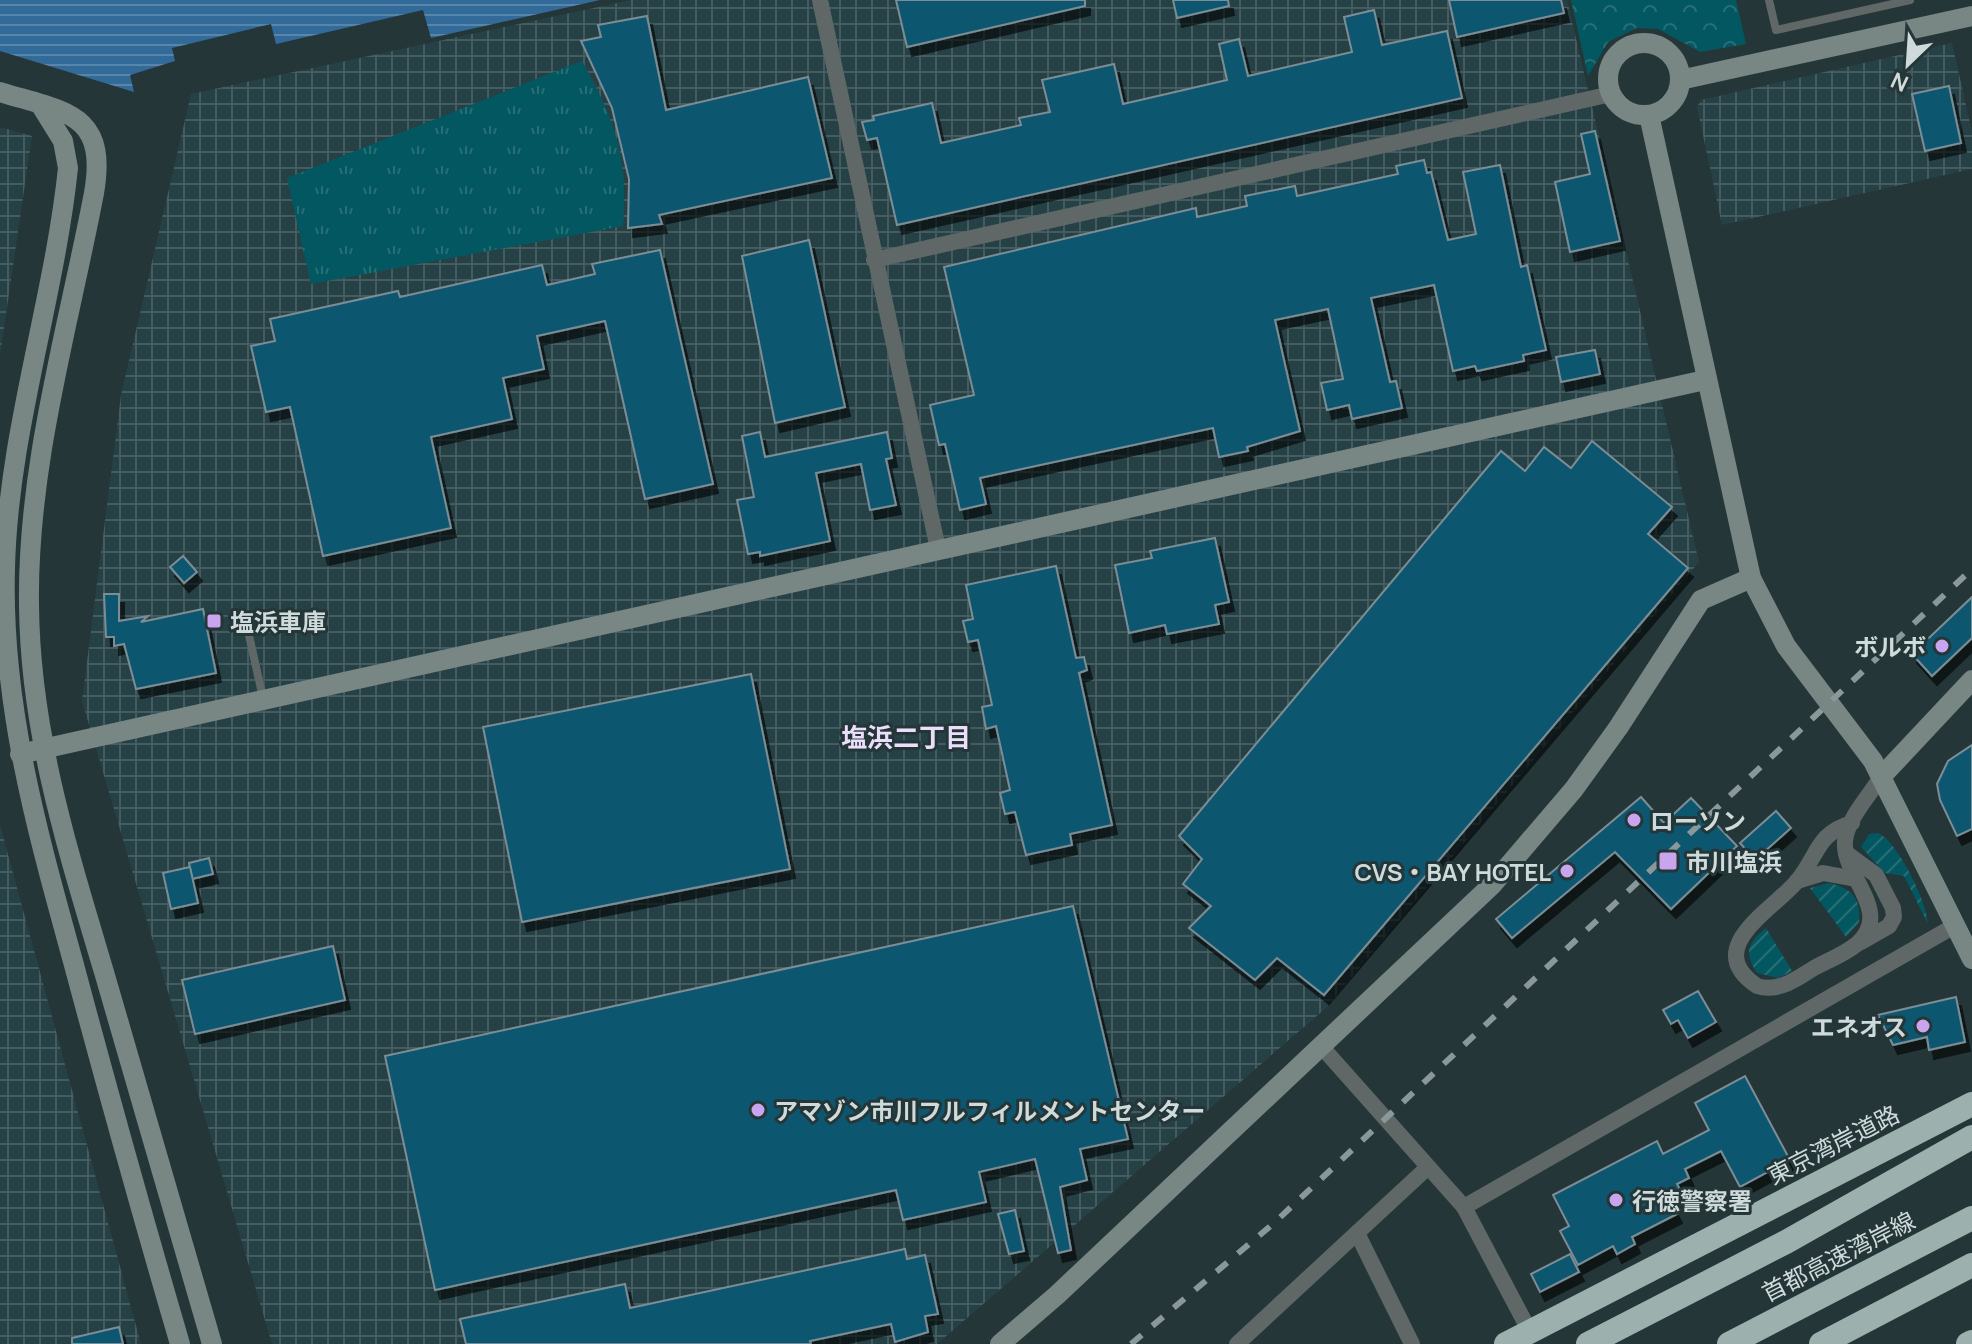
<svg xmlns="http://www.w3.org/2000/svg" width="1972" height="1344" font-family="Manrope,'Noto Sans JP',sans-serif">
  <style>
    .industrial { fill: url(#industrial-grid) }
    .grass { fill: url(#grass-tufts) }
    .forest { fill: url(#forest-crowns) }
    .garden { fill: url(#garden-furrows) }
    .water { fill: url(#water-rules) }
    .building { fill: #0f566f; stroke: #7b8d95; stroke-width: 2; filter: url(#shadow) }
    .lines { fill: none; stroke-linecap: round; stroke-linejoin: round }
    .lane { stroke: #5f6867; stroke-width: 8 }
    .street { stroke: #5f6867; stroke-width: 16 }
    .secondary { stroke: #788684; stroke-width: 20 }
    .highway { stroke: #9cb1ae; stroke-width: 24 }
    .rail { stroke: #8a9899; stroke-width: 6; stroke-dasharray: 14 14; stroke-linecap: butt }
    .poi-dot { fill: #c9a5ee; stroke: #243638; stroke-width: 3 }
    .labels { text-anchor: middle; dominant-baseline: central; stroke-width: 6; stroke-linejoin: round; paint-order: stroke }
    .poi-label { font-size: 24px; font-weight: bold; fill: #cfdadb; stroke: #243638; text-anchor: start }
    .street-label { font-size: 24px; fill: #cfdadb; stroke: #243638 }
    .neighbourhood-label { font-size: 26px; font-weight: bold; fill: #ebdefa; stroke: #243638 }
  </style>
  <defs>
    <pattern id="industrial-grid" width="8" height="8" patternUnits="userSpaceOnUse" patternTransform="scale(2)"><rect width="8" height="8" fill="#264145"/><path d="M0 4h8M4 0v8" fill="none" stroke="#445c5f"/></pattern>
    <pattern id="grass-tufts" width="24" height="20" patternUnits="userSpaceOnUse" patternTransform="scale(2)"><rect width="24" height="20" fill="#035760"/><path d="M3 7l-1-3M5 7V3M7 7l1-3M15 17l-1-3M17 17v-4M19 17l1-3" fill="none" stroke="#276f76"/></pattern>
    <pattern id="forest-crowns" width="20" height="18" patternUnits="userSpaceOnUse" patternTransform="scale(2)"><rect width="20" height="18" fill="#035760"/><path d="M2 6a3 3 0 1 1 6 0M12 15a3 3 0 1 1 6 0" fill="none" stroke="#276f76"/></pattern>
    <pattern id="garden-furrows" width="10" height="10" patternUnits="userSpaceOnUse" patternTransform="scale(2)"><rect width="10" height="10" fill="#035760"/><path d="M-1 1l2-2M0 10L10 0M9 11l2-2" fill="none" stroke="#276f76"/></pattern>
    <pattern id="water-rules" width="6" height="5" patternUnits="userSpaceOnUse" patternTransform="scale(2)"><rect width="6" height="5" fill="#326a99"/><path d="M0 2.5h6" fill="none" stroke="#5886ab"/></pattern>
    <filter id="shadow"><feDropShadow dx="5" dy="9" stdDeviation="0" flood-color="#0009"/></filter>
  </defs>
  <rect width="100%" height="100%" fill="#243638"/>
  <g class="industrial">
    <polygon points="631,0 1567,0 1699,562 1326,1008 937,1344 272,1344 82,701 121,395 191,94"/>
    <polygon points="1952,43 1972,132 1972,169 1722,225 1697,107 1701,100"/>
    <polygon points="0,127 32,136 0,355"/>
    <polygon points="0,825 141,1344 0,1344"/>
  </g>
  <path class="grass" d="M582,61C616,123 628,155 623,226L311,284L287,178Z"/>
  <polygon class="forest" points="1571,0 1736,0 1746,44 1700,52 1658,29 1637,28 1608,42 1588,76"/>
  <g class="garden">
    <path d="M1878,833C1898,842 1927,902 1928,924L1904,876L1885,873L1861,847L1869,834Z"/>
    <path d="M1829,883C1852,888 1861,899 1859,922L1846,937L1810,888Z"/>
    <path d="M1766,928L1792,971L1778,978L1757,973C1743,953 1748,942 1766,928Z"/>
  </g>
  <polygon class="water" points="0,0 600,0 431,38 423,10 276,44 271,24 172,48 175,61 130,75 134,92 0,51"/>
  <g class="building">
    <polygon points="896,0 1085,0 1085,6 907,47"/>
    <polygon points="1173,0 1228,0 1229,6 1177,18"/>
    <polygon points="1449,0 1561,0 1564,13 1457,37"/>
    <polygon points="1374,10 1382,45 1447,31 1462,98 897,225 877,138 867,140 862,122 874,120 873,116 932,103 941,143 1021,125 1019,118 1050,112 1042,80 1114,64 1123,104 1227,80 1219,44 1239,39 1248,76 1352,52 1344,17"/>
    <polygon points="647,16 666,110 808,77 832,178 659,215 662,224 628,228 629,179 612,108 581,41 601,37 598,25"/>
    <polygon points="1949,86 1961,143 1925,151 1912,94"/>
    <polygon points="1595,131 1620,241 1570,252 1555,182 1590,174 1581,134"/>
    <polygon points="1424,160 1427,173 1431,172 1448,240 1476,234 1463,172 1500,165 1521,267 1527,265 1546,350 1523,355 1524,361 1477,371 1475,366 1453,371 1434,285 1371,298 1390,382 1396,381 1402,408 1352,419 1349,405 1327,410 1321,383 1343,379 1328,309 1275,320 1300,431 1247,447 1248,451 1219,457 1213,428 980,478 986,504 960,510 945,444 939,445 930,405 974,395 944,267 1196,208 1197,217 1247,206 1245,196 1295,186 1297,196 1398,174 1396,166"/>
    <polygon points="809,240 845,407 775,423 742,256"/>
    <polygon points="660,250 713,484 645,499 605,321 537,336 544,369 503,378 512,419 431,437 451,528 323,556 290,407 266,412 251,346 275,341 270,319 398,291 400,297 542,265 547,285 595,274 592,264"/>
    <polygon points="1595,350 1600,374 1561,382 1556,357"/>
    <polygon points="760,432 765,457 887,432 892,458 886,459 896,505 870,510 861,464 816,473 830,541 760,556 760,552 748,554 737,500 754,497 742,436"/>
    <polygon points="1592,441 1672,507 1648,534 1688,568 1324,995 1277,958 1255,980 1189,928 1211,906 1183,884 1202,859 1179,836 1501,451 1525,471 1544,447 1571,468"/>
    <polygon points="1215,538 1229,602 1215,605 1219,624 1167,634 1165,625 1129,633 1115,565 1152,558 1150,551"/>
    <polygon points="183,556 197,572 184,583 170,567"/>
    <polygon points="1056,566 1076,658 1084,657 1087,670 1079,673 1112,825 1070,834 1072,845 1026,855 1015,812 1005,814 1000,793 1010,790 996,726 986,729 982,707 992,705 978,640 968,642 963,621 973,619 966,585"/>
    <polygon points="104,594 119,594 119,621 148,616 141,622 203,609 216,673 136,689 124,644 114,646 114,637 106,637"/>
    <polygon points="1972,597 1972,638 1932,676 1912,654"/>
    <polygon points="751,674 790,869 522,922 483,727"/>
    <polygon points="1972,745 1972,829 1957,836 1940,800 1937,784 1948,761"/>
    <polygon points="1641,797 1664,823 1691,798 1737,846 1671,909 1615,852 1512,938 1496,919"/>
    <polygon points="1776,811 1791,828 1755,860 1740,843"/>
    <polygon points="209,858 213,874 192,879 189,863"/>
    <polygon points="190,867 198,903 171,909 163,873"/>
    <polygon points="1073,906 1128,1139 1080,1149 1087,1180 1060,1187 1071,1250 1058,1253 1035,1159 979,1172 986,1202 903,1220 896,1190 435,1290 385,1056"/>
    <polygon points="333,946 345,1000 195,1034 182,980"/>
    <polygon points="1698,991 1716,1022 1688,1038 1678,1020 1671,1024 1663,1010"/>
    <polygon points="1956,997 1965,1042 1929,1050 1927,1037 1893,1045 1878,1015"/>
    <polygon points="1745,1076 1790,1160 1740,1187 1721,1151 1685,1169 1689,1178 1677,1184 1684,1197 1671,1203 1677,1214 1632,1237 1635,1244 1617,1254 1613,1246 1578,1265 1560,1231 1569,1226 1553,1195 1657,1141 1663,1154 1709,1130 1695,1103"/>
    <polygon points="1015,1210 1024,1251 1009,1254 998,1214"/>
    <polygon points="905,1249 907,1259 925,1255 938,1314 925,1316 928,1332 895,1342 891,1324 810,1341 811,1344 466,1344 460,1319 625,1284 630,1308"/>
    <polygon points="1570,1254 1579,1272 1540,1292 1531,1274"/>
    <polygon points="119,1327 123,1344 72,1344 72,1338"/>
  </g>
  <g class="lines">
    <g class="lane">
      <polyline points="1769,0 1776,30 1910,0"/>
      <polyline points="244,613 263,698"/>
    </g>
    <g class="street">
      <polyline points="820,0 938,549"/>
      <polyline points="874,260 1611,94"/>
      <path d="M1852,823C1816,834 1819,854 1798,880C1775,909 1700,947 1757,986C1778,993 1796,979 1814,968C1827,961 1845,954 1857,944C1894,911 1842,877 1845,841C1847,819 1870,795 1881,777"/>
      <polyline points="1846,853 1876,875 1893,908 1894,917 1889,926 1861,942"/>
      <polyline points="1797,881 1823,873 1856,879"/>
      <polyline points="1321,1046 1464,1207 1530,1332"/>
      <polyline points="1464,1207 1956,925"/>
      <polyline points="1357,1233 1412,1344"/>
      <polyline points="1237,1344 1427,1168"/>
    </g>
    <g class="secondary">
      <circle cx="1644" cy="79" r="36"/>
      <polyline points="1680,80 1972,16"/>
      <path d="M0,92C65,112 108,112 94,193C68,329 27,466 29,605C30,733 68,851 104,972C140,1096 176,1220 212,1344"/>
      <path d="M40,104L63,141L68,168C54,302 8,433 5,568C1,706 38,834 74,965C108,1092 143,1218 180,1344"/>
      <polyline points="1649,115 1751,578 1786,646 1873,761 1972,959"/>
      <polyline points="20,754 1705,380"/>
      <polyline points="1881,777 1972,680"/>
      <polyline points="1000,1344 1057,1295 1492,885 1574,789 1618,728 1701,600 1751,578"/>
    </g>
    <g class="highway">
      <polyline points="1506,1344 1972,1104"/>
      <polyline points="1588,1344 1786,1242 1972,1137"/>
      <polyline points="1729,1344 1972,1218"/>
      <polyline points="1821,1344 1972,1265"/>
      <polyline points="1968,1344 1972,1342"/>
    </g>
    <polyline class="rail" points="1131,1344 1274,1223 1972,569"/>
  </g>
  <g class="poi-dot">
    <rect x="206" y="613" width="16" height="16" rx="4"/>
    <circle cx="1942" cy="646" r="8"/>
    <circle cx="1634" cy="820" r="8"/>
    <rect x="1658" y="851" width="20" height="20" rx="4"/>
    <circle cx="1567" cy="871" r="8"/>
    <circle cx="1923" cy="1026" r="8"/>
    <circle cx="758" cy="1110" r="8"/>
    <circle cx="1616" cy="1200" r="8"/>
  </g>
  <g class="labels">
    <g class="poi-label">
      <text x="230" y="621">塩浜車庫</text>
      <text x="1926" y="646" text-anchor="end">ボルボ</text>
      <text x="1650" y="820">ローソン</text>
      <text x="1686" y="861">市川塩浜</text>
      <text x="1551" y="871" text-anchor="end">CVS・BAY HOTEL</text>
      <text x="1907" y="1026" text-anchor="end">エネオス</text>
      <text x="774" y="1110">アマゾン市川フルフィルメントセンター</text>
      <text x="1632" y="1200">行徳警察署</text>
    </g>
    <g class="street-label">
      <text transform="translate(1833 1144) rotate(-27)">東京湾岸道路</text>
      <text transform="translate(1838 1256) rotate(-27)">首都高速湾岸線</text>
    </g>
    <g class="neighbourhood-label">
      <text x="906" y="737">塩浜二丁目</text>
    </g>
  </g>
  <g transform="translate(1908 64) rotate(205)" stroke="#243638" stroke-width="6" paint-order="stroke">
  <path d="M0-6L14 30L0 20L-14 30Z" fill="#cfdadb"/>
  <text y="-12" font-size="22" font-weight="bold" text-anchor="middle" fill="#cfdadb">N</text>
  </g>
</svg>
